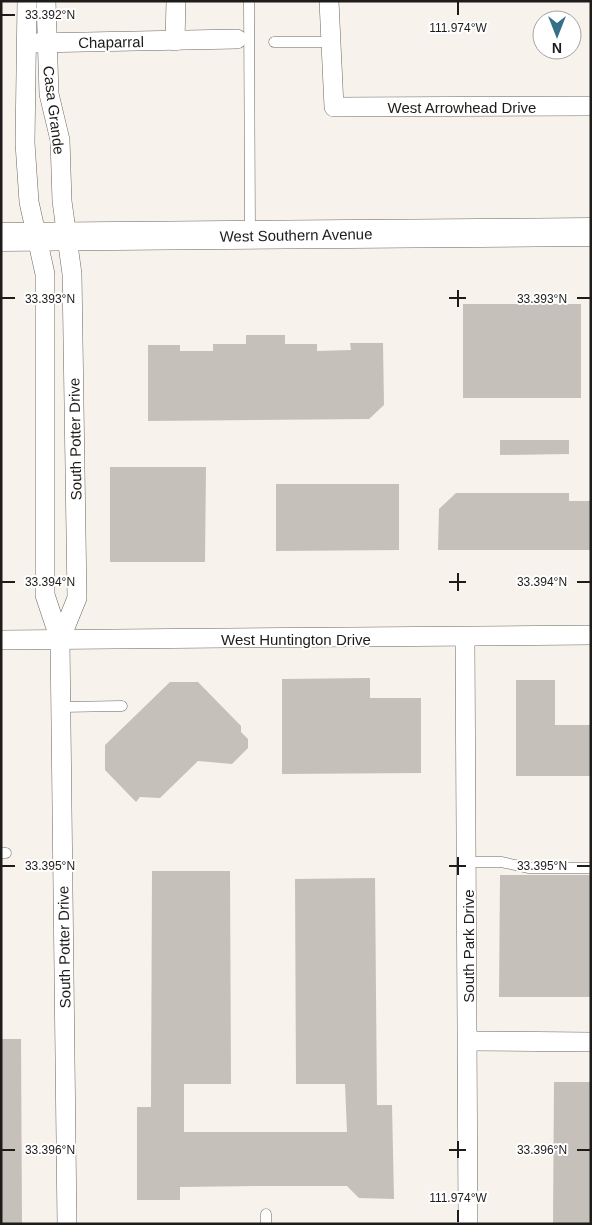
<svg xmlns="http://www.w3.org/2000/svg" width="592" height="1225" font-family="Helvetica,sans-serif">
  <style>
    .building { fill: #c5c1ba }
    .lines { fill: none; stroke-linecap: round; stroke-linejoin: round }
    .service-casing { stroke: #6b6761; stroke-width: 11 }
    .minor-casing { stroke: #6b6761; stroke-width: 20 }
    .secondary-casing { stroke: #6b6761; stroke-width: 29 }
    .service { stroke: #fff; stroke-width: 10 }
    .minor { stroke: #fff; stroke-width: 19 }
    .secondary { stroke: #fff; stroke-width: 28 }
    .ticks { fill: none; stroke: #1e1c1a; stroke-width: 2 }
    .labels { text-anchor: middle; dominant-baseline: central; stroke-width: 4; stroke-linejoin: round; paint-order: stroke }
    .street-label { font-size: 15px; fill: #1e1c1a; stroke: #fff }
    .ticks-label { font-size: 12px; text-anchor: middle; fill: #1e1c1a; stroke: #fff; stroke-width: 4; stroke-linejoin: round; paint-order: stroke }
  </style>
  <rect width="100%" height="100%" fill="#f7f2eb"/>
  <g class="building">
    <rect x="463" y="304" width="118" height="94"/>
    <polygon points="246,335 285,335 285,344 317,344 317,351 351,350 350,343 383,343 384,405 369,419 148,421 148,345 180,345 180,351 213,351 213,344 246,344"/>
    <polygon points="500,440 569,440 569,454 500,455"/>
    <polygon points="110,467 206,467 205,562 110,562"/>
    <polygon points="276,484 399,484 399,550 276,551"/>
    <polygon points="456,493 569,493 569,501 591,501 591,550 438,550 439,509"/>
    <polygon points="370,678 370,698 421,698 421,773 282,774 282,679"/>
    <polygon points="516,680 555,680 555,725 591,725 591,776 516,776"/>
    <polygon points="170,682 198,682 241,726 241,732 248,739 248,748 232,764 198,761 160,798 140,797 136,802 105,770 105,745"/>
    <polygon points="152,871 230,871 231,1084 184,1084 184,1132 347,1132 345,1084 296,1084 295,879 375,878 377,1105 392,1105 394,1199 359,1198 347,1186 259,1186 180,1187 180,1200 137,1200 137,1107 151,1107"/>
    <polygon points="500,875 590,875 590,997 499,997"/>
    <polygon points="1,1039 21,1039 22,1224 1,1224"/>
    <polygon points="554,1082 591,1082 591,1224 553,1224"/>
  </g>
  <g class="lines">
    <g class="service-casing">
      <g id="service">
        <polyline points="249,1 250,233"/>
        <polyline points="274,42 330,42"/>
        <polyline points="61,707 122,706"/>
        <polyline points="1,853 6,853"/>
        <polyline points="467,862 501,862 529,868 591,868"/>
        <polyline points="266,1214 266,1224"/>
      </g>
    </g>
    <g class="minor-casing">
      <g id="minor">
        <polyline points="27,1 25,143 29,202 45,274 45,595 60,640 67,1224"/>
        <polyline points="46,1 49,94 60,140 62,201 72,274 77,598 60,640"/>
        <polyline points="329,1 334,107 591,106"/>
        <polyline points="175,41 176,1"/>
        <polyline points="35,43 237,39"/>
        <polyline points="465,638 468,1224"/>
        <polyline points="1,640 591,635"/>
        <polyline points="468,1041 591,1042"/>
      </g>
    </g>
    <g class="secondary-casing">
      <polyline id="secondary" points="1,237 591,232"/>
    </g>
    <use href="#service" class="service"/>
    <use href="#minor" class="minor"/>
    <use href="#secondary" class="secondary"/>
  </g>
  <path class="ticks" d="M458,2V15M2,15H15M458,290V307M2,298H15M449,298H466M577,298H590M458,573V591M2,582H15M449,582H466M577,582H590M458,857V875M2,866H15M449,866H466M577,866H590M458,1141V1158M2,1150H15M449,1150H466M577,1150H590M458,1210V1222"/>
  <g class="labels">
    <g class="street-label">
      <text transform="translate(111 42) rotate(-1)">Chaparral</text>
      <text x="462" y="107">West Arrowhead Drive</text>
      <text transform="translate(54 110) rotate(83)">Casa Grande</text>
      <text transform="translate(296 235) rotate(-1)">West Southern Avenue</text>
      <text transform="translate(75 439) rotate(-91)">South Potter Drive</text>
      <text x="296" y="639">West Huntington Drive</text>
      <text transform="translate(468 946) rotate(-90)">South Park Drive</text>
      <text transform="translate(64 947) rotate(-91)">South Potter Drive</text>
    </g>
  </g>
  <g class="ticks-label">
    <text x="50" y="19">33.392°N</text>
    <text x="458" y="32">111.974°W</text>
    <text x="542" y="303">33.393°N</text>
    <text x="50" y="303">33.393°N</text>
    <text x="542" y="586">33.394°N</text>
    <text x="50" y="586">33.394°N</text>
    <text x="50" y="870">33.395°N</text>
    <text x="542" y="870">33.395°N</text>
    <text x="50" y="1154">33.396°N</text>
    <text x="542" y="1154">33.396°N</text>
    <text x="458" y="1202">111.974°W</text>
  </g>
  <rect width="592" height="1225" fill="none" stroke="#1e1c1a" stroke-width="5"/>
  <g transform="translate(557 35) rotate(180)"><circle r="24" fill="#ffffff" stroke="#a5a4a3"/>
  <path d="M0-4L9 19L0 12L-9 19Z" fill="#366f88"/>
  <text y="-8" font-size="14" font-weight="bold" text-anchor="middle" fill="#1e1c1a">N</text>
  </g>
</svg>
